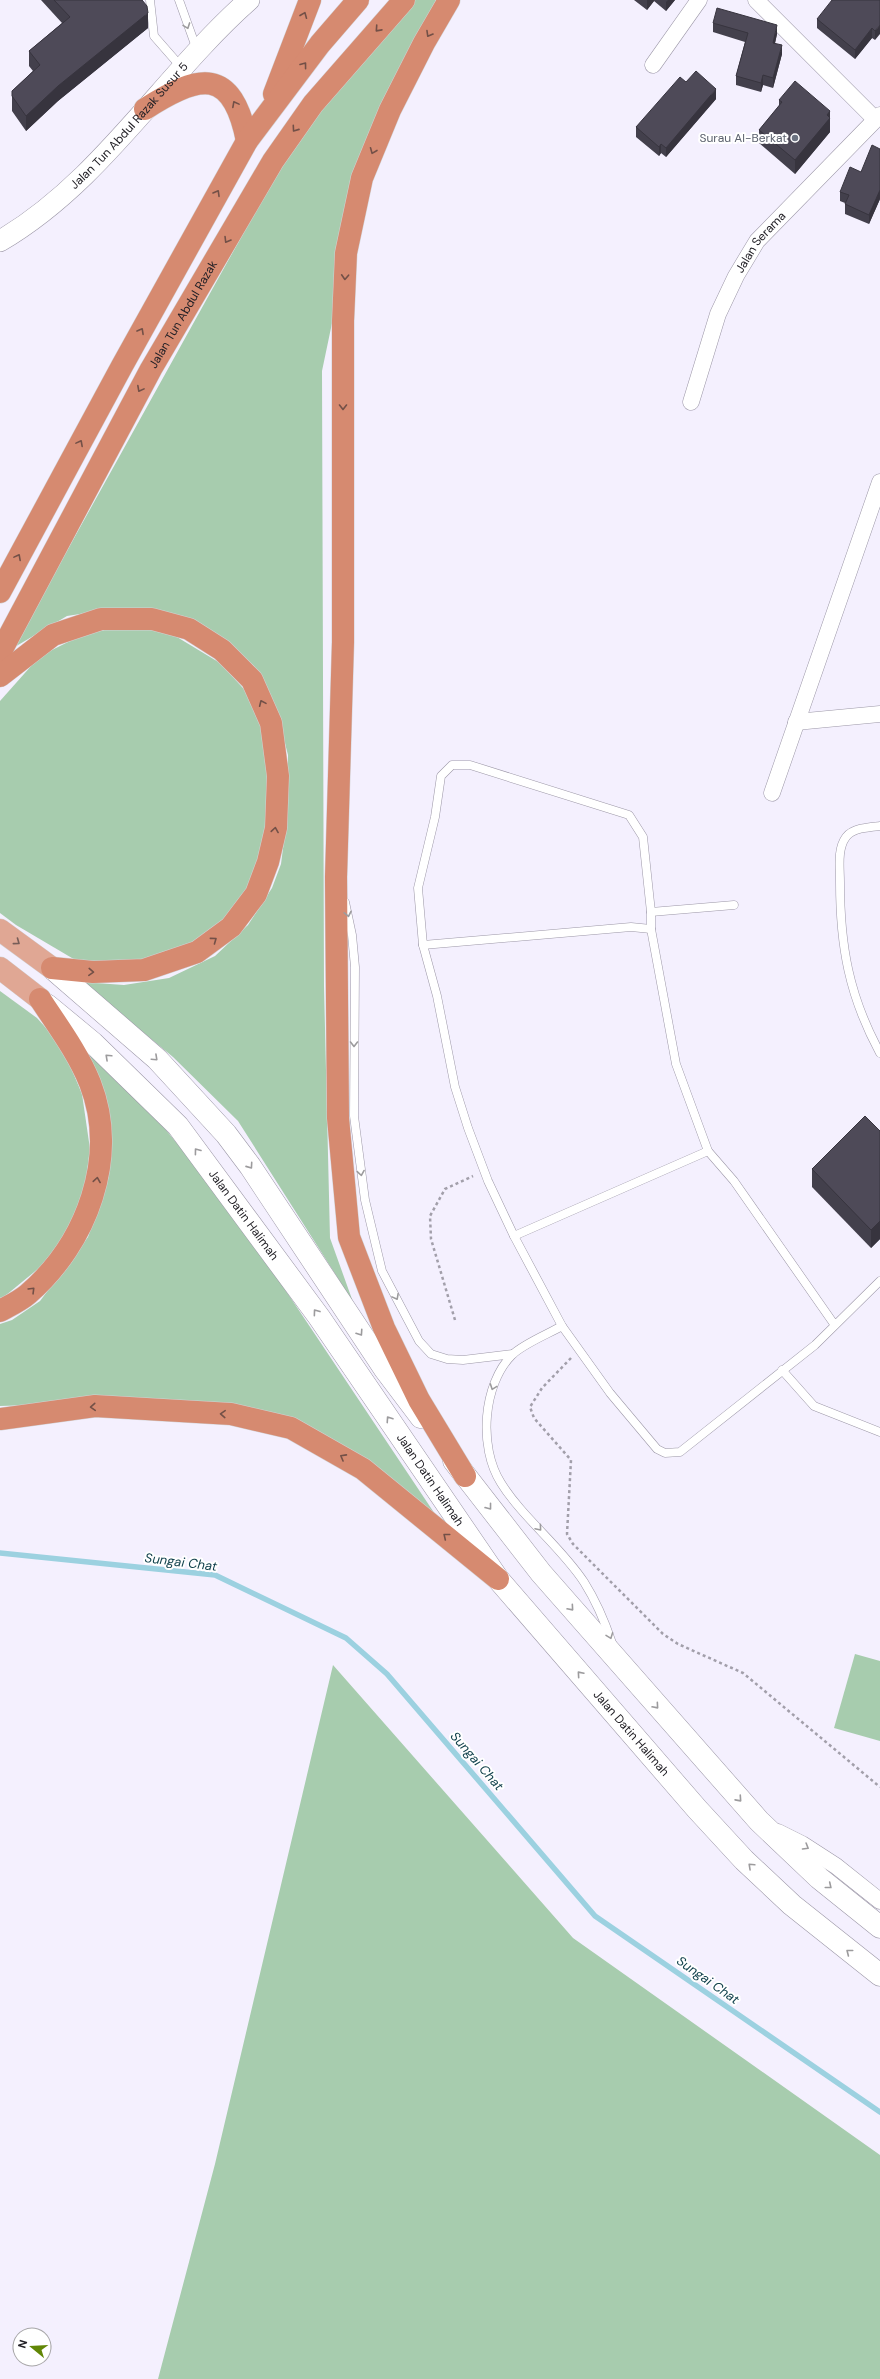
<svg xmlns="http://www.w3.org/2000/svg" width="880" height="2379" font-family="'DM Sans',sans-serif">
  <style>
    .green { fill: #a7ccae }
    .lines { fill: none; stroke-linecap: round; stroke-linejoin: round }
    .stream { stroke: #9cd1e0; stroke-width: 5.5 }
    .service-casing { stroke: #9c97a7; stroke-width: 9 }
    .minor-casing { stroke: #9c97a7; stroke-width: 17 }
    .tertiary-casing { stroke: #9c97a7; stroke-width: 22 }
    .secondary-casing { stroke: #9c97a7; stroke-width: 23 }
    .primary-casing { stroke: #d3d2d4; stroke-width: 23 }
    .trunk-casing { stroke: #d3d2d4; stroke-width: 23 }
    .path { stroke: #a29faa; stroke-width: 2.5; stroke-dasharray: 3 3; stroke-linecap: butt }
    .service { stroke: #fff; stroke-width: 8 }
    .minor { stroke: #fff; stroke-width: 16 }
    .tertiary { stroke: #fff; stroke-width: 21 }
    .secondary { stroke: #fff; stroke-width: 22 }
    .primary { stroke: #e0a794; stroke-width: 22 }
    .trunk { stroke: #d68a70; stroke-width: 22 }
    .wall { fill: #43404c }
    .shaded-wall { fill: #37343e }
    .building { fill: #4e4a58; stroke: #37343e }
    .oneway { stroke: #735047 }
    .oneway2 { stroke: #9c9b9d }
    .oneway3 { stroke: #775d58 }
    .worship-dot { fill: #6b7280; stroke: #fff; stroke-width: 1.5 }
    .labels { text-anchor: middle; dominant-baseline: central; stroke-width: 4; stroke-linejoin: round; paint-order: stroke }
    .street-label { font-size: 12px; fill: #222026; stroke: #fff }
    .worship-label { font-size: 12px; fill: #5b616d; stroke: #fff; text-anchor: end }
    .water-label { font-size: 13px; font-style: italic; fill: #12424d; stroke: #fff }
  </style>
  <rect width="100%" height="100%" fill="#f4f0fe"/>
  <g class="green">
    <polygon points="403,0 436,0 363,175 322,371 324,986 330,1238 353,1302 238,1121 173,1057 82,982 124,985 169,978 215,956 248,925 272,888 281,864 288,809 288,755 275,705 254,666 226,640 119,608 67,616 13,648 304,124"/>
    <polygon points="127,625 172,634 220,663 253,699 266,743 270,800 265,852 235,912 206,938 137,964 77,961 16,925 0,913 0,701 40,656 82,635"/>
    <polygon points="0,991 37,1018 62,1046 82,1094 90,1149 83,1203 50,1259 5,1296 0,1298"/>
    <polygon points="67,1035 112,1071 151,1112 215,1189 266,1261 441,1523 305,1430 163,1401 0,1406 0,1324 12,1320 40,1301 88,1237 109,1176 108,1116"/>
    <polygon points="855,1654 880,1661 880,1741 834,1728"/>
    <polygon points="333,1665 573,1938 880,2155 880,2379 158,2379 215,2164"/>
  </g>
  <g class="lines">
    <polyline class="stream" points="0,1553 215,1575 346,1638 387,1674 595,1916 880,2112"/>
    <g class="service-casing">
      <g id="service">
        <polyline points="150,0 154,36 182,68"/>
        <polyline points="179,0 197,50"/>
        <path d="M880,826C869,827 853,828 846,837C837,849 840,868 840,882C840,946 849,996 880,1053"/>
        <polyline points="345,902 352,935 355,967 354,1116 365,1200 382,1271 419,1341 431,1354 447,1359 463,1360 513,1354"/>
        <polyline points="651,912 734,905"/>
        <polyline points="423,945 631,927 651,929"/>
        <polyline points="514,1236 708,1151"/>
        <polyline points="834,1324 734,1181 708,1151 676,1064 651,929 651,912 643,837 629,815 470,765 452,765 441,776 435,817 418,888 423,945 437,996 455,1087 468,1128 488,1181 514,1236 562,1326 610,1393 657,1449 665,1453 680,1452 815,1345 880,1281"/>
        <path d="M562,1326C548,1334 523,1344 512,1355C483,1384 478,1447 501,1483C522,1517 562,1548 584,1582C596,1601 605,1622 612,1643"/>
        <polyline points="782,1370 814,1406 880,1432"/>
      </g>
    </g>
    <g class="minor-casing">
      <g id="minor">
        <polyline points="756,0 875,119"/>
        <polyline points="653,65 699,0"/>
        <path id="s1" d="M691,402L718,314L736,276L757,241L880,115"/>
        <polyline points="796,722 880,714"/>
        <polyline points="772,793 880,482"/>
        <polyline points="778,1832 802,1844 836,1866 880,1901"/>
      </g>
    </g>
    <g class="tertiary-casing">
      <g id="tertiary">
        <path id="s2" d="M0,241C101,182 163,76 249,0"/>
      </g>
    </g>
    <g class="secondary-casing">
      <g id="secondary">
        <polyline points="52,968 157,1059 226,1134 250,1166 384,1368 421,1417"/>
        <path id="s3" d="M47,1005L93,1043L178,1126L319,1317L498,1579L697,1809L744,1860L792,1905L880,1975"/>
        <polyline points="454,1461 541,1573 759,1821 819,1878 880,1927"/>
      </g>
    </g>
    <g class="primary-casing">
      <g id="primary">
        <polyline points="0,930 52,968"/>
        <polyline points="0,968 40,999"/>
      </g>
    </g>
    <g class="trunk-casing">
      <g id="trunk">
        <polyline points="449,0 424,43 390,110 362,178 346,253 343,321 343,642 336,877 338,1118 349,1237 384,1328 419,1400 465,1476"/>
        <polyline points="274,94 310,0"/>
        <path d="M145,109C199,74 232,66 247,141"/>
        <polyline points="0,592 122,366 247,141 320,44 358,0"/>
        <path id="s4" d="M0,653L151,369L273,161L313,104L404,0"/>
        <polyline points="0,676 53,635 101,619 152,619 189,629 222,650 252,680 271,723 278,776 276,828 268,862 256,894 231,927 197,952 144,970 93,972 52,968"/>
        <path d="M0,1311C9,1306 20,1301 28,1294C87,1243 119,1157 90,1083C78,1053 57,1025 40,999"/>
        <polyline points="0,1419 95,1406 231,1414 291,1428 363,1469 498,1579"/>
      </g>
    </g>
    <g class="path">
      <polyline points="455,1320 431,1239 430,1216 445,1189 473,1176"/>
      <polyline points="571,1358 542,1388 530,1407 534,1418 571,1460 567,1534 573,1544 663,1634 678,1644 743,1673 880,1787"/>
    </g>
    <use href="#service" class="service"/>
    <use href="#minor" class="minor"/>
    <use href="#tertiary" class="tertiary"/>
    <use href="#secondary" class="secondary"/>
    <use href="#primary" class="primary"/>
    <use href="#trunk" class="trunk"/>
  </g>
  <g class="wall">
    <polygon points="41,0 142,0 148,28 58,101 26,131 12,111 12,91 33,71 29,66 29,51 62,23"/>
    <polygon points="634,0 675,0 666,11 654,1 647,10"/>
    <polygon points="880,0 875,40 872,38 855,59 817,28 817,19"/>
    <polygon points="713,23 777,34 775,43 782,54 773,88 763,85 761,92 736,85 736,76 745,42 713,32"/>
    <polygon points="686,82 716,99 666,157 661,153 659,156 636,137 636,127"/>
    <polygon points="779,100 830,111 830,132 795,174 759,143 759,130 779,106"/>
    <polygon points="880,149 880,199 869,224 845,214 845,203 840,201 840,192 861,172"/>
    <polygon points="880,1131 880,1239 871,1248 812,1187 812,1169"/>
  </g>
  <g class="shaded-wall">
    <polygon points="647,0 654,0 654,1 647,10"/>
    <polygon points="668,0 675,0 666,11 666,2"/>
    <polygon points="148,13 148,28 58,101 26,131 26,116 58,86"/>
    <polygon points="777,25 777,34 773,52 773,43"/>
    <polygon points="880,25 880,34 875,40 875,31"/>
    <polygon points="872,28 872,38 855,59 855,50"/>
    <polygon points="782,45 782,54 773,88 773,78"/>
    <polygon points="763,75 763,85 761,92 761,83"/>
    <polygon points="716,89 716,99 666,157 666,148"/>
    <polygon points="830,111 830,132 795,174 795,160 827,115"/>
    <polygon points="661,144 661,153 659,156 659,147"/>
    <polygon points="880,190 880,199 869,224 869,215"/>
    <polygon points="880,1221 880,1239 871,1248 871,1230"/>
  </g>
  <g class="building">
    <polygon points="54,0 142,0 147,6 148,13 58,86 26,116 12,96 12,91 40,65 29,51 70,17"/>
    <polygon points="832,0 880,0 880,25 875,31 872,28 855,50 817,19"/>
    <polygon points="717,8 777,25 773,43 782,45 773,78 763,75 761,83 736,76 748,33 713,23"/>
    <polygon points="696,71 716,89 666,148 661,144 659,147 636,127 680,77 686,82"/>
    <polygon points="795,81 830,111 827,115 830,118 795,160 759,130 782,102 779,100"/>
    <polygon points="872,145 880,149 880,190 869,215 845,204 849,195 840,192 850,167 861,172"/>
    <polygon points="865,1116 880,1131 880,1221 871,1230 812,1169"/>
  </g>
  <defs><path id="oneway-chevron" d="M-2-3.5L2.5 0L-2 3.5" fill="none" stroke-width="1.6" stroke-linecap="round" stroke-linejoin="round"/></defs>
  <g class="oneway">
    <use href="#oneway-chevron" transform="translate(304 15) rotate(-68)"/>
    <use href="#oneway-chevron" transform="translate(378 29) rotate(132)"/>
    <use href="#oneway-chevron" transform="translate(429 34) rotate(120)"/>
    <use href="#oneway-chevron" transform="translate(304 65) rotate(-53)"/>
    <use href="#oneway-chevron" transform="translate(235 104) rotate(-118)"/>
    <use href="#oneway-chevron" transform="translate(295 129) rotate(125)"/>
    <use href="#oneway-chevron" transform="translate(373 151) rotate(112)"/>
    <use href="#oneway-chevron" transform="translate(217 193) rotate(-60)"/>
    <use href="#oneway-chevron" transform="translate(227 240) rotate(121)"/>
    <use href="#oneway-chevron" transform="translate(345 277) rotate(93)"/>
    <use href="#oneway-chevron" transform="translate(141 331) rotate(-61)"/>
    <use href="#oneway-chevron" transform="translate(140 389) rotate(118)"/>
    <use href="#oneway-chevron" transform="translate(343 407) rotate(90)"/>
    <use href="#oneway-chevron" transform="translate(80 443) rotate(-62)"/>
    <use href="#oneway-chevron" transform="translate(18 557) rotate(-62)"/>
    <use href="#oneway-chevron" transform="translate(262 703) rotate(-114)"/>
    <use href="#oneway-chevron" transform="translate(275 830) rotate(-81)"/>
    <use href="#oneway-chevron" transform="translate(214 940) rotate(-36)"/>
    <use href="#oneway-chevron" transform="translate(91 972) rotate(3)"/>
    <use href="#oneway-chevron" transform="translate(97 1180) rotate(-81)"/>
    <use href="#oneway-chevron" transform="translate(32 1290) rotate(-45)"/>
    <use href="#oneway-chevron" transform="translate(93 1407) rotate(176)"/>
    <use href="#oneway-chevron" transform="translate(223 1414) rotate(-177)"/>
    <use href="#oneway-chevron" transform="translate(343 1457) rotate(-151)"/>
    <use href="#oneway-chevron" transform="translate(446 1536) rotate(-141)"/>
  </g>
  <g class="oneway2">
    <use href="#oneway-chevron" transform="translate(187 26) rotate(70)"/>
    <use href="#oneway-chevron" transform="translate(348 914) rotate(78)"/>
    <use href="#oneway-chevron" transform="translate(354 1044) rotate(90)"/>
    <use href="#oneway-chevron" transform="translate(108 1057) rotate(-137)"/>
    <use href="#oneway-chevron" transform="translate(155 1058) rotate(43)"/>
    <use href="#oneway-chevron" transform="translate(197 1151) rotate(-127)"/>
    <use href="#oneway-chevron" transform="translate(250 1166) rotate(55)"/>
    <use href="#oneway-chevron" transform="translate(361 1173) rotate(81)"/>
    <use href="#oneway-chevron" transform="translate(396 1297) rotate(62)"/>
    <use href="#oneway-chevron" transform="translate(316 1312) rotate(-126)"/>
    <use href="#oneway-chevron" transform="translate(360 1333) rotate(56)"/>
    <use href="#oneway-chevron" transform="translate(493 1387) rotate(110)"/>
    <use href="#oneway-chevron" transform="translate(389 1419) rotate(-124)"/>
    <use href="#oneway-chevron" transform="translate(489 1507) rotate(52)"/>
    <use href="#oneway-chevron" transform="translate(539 1528) rotate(50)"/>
    <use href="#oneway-chevron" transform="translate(571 1608) rotate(49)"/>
    <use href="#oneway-chevron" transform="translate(610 1636) rotate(69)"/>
    <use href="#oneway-chevron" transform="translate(580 1674) rotate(-131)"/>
    <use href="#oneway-chevron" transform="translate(656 1706) rotate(49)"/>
    <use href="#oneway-chevron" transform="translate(739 1799) rotate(48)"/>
    <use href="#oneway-chevron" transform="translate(806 1847) rotate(31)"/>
    <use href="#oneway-chevron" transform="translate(751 1866) rotate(-137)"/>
    <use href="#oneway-chevron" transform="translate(829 1886) rotate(39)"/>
    <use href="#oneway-chevron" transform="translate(849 1952) rotate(-142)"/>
  </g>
  <use class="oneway3" href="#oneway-chevron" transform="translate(17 942) rotate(36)"/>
  <circle class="worship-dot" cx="795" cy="138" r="4"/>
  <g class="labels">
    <g class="street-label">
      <text stroke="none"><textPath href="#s2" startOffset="174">Jalan Tun Abdul Razak Susur 5</textPath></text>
      <text stroke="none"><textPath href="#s1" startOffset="176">Jalan Serama</textPath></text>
      <text stroke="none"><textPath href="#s4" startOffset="385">Jalan Tun Abdul Razak</textPath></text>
      <text stroke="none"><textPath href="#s3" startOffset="289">Jalan Datin Halimah</textPath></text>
      <text stroke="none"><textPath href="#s3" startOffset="613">Jalan Datin Halimah</textPath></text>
      <text stroke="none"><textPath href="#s3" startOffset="937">Jalan Datin Halimah</textPath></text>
    </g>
    <g class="worship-label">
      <text x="787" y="138">Surau Al-Berkat</text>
    </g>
    <g class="water-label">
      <text transform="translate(181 1562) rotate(7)">Sungai Chat</text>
      <text transform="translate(477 1761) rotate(49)">Sungai Chat</text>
      <text transform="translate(708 1980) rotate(35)">Sungai Chat</text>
    </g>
  </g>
  <g transform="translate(32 2347) rotate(288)"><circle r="19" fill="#ffffff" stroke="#a7a6a8"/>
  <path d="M0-3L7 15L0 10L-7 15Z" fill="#618606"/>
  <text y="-6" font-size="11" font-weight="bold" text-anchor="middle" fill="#222026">N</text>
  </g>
</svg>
